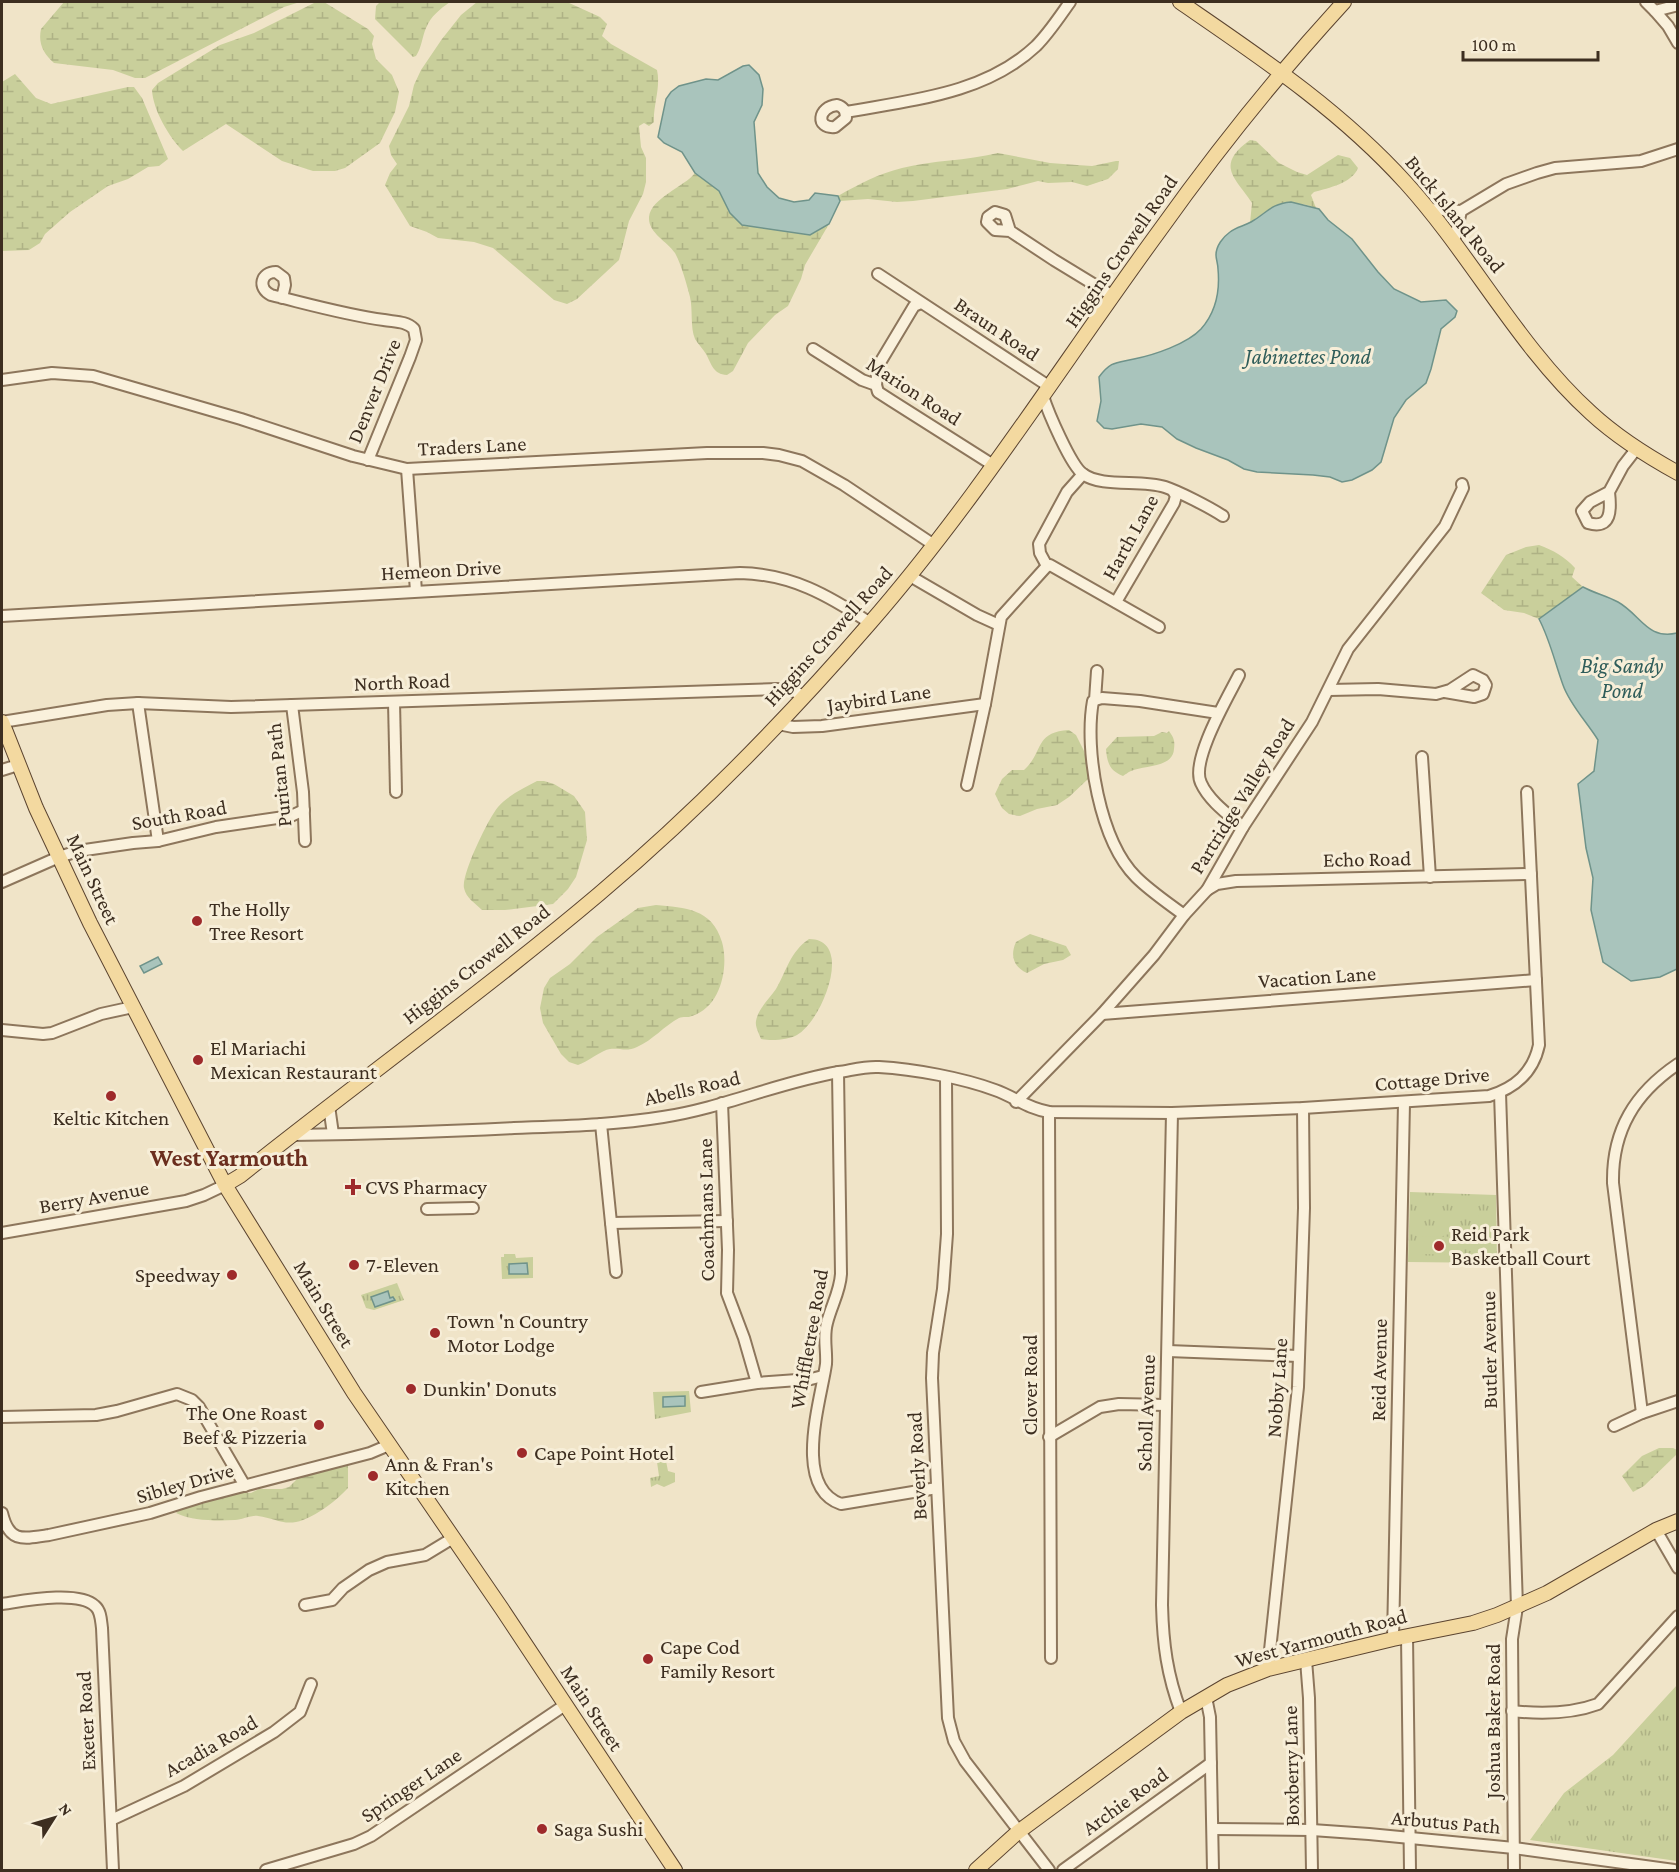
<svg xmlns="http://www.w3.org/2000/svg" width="1679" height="1872" font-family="'Crimson Pro',serif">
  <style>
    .wetland { fill: url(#wetland-marsh) }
    .park { fill: url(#park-tufts) }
    .garden { fill: #c9cf9b }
    .water { fill: #a9c4bc; stroke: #6f938a; stroke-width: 1.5 }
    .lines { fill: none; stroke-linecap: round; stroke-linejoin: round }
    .minor-casing { stroke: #8d765c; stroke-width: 14 }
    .major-casing { stroke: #5b4430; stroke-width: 16 }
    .minor { stroke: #faf1dc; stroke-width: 10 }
    .major { stroke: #f3d9a0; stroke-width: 14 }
    .poi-dot { fill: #9e2a2b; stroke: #f7eed8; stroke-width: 2 }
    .labels { text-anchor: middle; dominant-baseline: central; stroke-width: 6; stroke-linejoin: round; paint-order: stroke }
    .street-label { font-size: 21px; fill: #3d2e20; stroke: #f7eed8 }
    .poi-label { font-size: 21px; fill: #3d2e20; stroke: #f7eed8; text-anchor: start }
    .water-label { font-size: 22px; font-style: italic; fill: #2f5d5a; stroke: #f7eed8 }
    .quarter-label { font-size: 24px; font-weight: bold; fill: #6b2e1e; stroke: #f7eed8 }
  </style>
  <defs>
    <pattern id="wetland-marsh" width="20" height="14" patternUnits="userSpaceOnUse" patternTransform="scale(1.5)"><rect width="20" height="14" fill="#c9cf9b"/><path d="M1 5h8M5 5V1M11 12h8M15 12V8" fill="none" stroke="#aeb285"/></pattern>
    <pattern id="park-tufts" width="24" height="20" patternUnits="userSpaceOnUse" patternTransform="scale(1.5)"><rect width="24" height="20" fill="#c9cf9b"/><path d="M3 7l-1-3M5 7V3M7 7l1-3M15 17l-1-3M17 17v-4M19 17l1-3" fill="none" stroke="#aeb285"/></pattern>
  </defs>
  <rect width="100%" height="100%" fill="#f0e4c8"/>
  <g class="wetland">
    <path d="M64,2H300L284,7L145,78H135L113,70L54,63C43,53 38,43 41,29Z"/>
    <path d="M316,2H324L368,29L374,36L372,44L376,59L392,75L399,92L395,112L380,143L345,168L335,171H313L282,161L226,124L183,151C169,137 153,110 152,90L158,83L220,45L254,33Z"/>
    <path d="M380,2H450C440,9 431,16 426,28C422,37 422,47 416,56L413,57L375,19L376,6Z"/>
    <path d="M477,2H567L600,17L607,24L602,36L611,44L657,70C661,87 653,105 654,122L649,126L644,123L639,126L641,147L646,158V182L643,194L629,221L619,260L577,299L567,304L554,300L493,248L474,242L438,238L427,232L410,226L385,185L390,173L397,164L391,155L389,146L409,106L414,85L421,70L442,39L461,15Z"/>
    <polygon points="15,74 36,98 51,104 128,87 134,87 142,98 168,159 159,166 148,167 128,179 108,186 70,212 45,234 40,243 29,250 2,251 2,82"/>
    <path d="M1250,140L1256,141L1279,163L1297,172L1307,175L1338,155L1350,158L1358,168C1352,183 1329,188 1314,192L1311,195L1316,208C1290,198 1270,206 1250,223L1252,203C1236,178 1214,166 1250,140Z"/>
    <path d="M998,153L1050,163L1077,165L1092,166L1116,161H1119L1118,169L1108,179L1087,186L1072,182L1048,183L1038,181L1007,189L913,201L897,202L868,199L840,201L838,196C859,184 878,174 902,168C933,160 966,161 998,153Z"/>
    <path d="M695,173L719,191L742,225L814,233L829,224L805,265L801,279L788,306L775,315L748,343L733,371L727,375C713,374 712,365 706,354C703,349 698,344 695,339C690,327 693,310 690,297C687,285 681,264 675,253C667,241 648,233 649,217C651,198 684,187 695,173Z"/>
    <path d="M1539,545C1553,550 1565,557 1575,568L1572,577L1583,587L1539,619L1524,613L1504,610L1481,593L1506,555L1526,547Z"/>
    <path d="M1069,730L1076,735L1084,751L1090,771L1088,779L1069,797L1057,805L1037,809L1020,816L1009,814L1002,808L995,794L1002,779L1012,770H1024C1044,752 1034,732 1069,730Z"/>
    <path d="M1169,731C1174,738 1175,741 1174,749C1173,768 1144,765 1131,771C1128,772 1126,774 1123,776C1110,771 1107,763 1106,749L1117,737L1154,736L1162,732L1167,733Z"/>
    <path d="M537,781H544L554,784L574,796L585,812L587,840L576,877L568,889L553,904L505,910H482C475,903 466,898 464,888C461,875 488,819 498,807C507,796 524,788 537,781Z"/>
    <path d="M656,905C685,908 712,908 722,942C729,967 721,1007 692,1016C688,1018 683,1016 679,1018C664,1026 653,1040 637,1047C627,1052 620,1048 610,1049C602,1050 587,1062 578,1065L569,1062L561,1054L543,1023L540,1008L544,988L550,978L570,964L597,937L638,908Z"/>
    <path d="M1030,934L1066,946L1071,955L1063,960L1044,964L1027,973C1013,967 1010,955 1016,942Z"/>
    <path d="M809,939C855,939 822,1021 797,1035C788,1040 771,1041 761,1039C759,1033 755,1027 756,1021C758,1009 769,999 776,989C787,970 790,952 809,939Z"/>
    <polygon points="1659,1448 1673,1448 1677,1450 1677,1454 1644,1486 1633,1492 1622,1476 1642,1456"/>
    <path d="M348,1463V1488C336,1501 320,1513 303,1520C285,1527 275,1518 258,1516C251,1515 242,1520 235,1520C217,1521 192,1521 176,1513L181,1508L237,1492L251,1493L259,1489H282L289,1487L303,1473Z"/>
  </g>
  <g class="park">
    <polygon points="1410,1192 1496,1195 1497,1263 1408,1262"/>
    <polygon points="504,1254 515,1254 516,1258 533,1257 533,1278 502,1279 501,1257 504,1257"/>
    <polygon points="397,1283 404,1300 374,1310 366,1308 361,1295"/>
    <polygon points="689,1391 691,1412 655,1419 653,1392"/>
    <polygon points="666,1461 668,1471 675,1473 675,1482 664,1487 657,1484 651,1487 650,1478 659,1476 657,1462"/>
    <polygon points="1677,1685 1677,1861 1530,1840 1564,1793 1613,1755"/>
  </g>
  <g class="garden">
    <polygon points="1479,1212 1491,1212 1492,1241 1478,1240"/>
    <polygon points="1421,1236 1458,1237 1457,1255 1421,1254"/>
  </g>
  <g class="water">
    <polygon points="749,65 759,75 763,89 762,105 754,122 758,173 767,187 779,198 794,202 809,200 815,193 838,196 840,201 829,224 810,235 742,225 730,213 719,191 695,173 682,152 664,143 658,137 666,99 671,92 679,86 706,79 718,80 743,66"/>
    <path d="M1291,202L1319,209L1328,220L1352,239L1378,272L1394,289L1421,302L1446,300L1457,311L1455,317L1441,329L1431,369L1426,383L1406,400L1394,418L1381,462L1372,470L1352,480L1342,482L1330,477L1313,475L1257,472L1244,469L1228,460L1196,448L1177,439L1162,427L1141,424L1112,429L1104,428L1097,421L1101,401L1099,377C1111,361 1116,363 1134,359C1154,355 1187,344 1201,329C1216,312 1220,290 1218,269C1218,264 1216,259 1216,255C1216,246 1223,237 1230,232C1236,227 1244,226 1251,222C1267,213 1270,204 1291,202Z"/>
    <path d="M1583,587C1594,593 1607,596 1618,602C1641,615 1647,640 1677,633V969L1660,977L1631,981L1603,962L1591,910L1593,878L1586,848L1578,784L1594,771L1598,740C1587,722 1570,705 1563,685C1555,663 1550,640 1539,619Z"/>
    <polygon points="158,957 162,964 144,973 140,966"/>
    <polygon points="527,1263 528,1274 509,1274 509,1264"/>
    <polygon points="388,1291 390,1298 393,1297 395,1300 375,1307 371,1297"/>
    <polygon points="685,1396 685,1406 663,1407 663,1397"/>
  </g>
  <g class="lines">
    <g class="minor-casing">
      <g id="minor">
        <polyline points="1646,2 1655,11 1678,5"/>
        <polyline points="1655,11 1668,26 1678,43"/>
        <path d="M837,105C844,107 846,111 846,118L835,127C815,129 818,107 837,105Z"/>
        <path d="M846,112C912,100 985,94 1036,46C1049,33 1060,16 1070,2"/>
        <polyline points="1429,209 1461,211"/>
        <polyline points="1010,231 995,230 987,222 988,217 995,212 1005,215 1010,231 1054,260 1113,296"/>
        <polyline points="1454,242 1461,211 1506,184 1537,173 1555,168 1641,161 1678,149"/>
        <polyline points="878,274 1050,387"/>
        <path d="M282,298L285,285L284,278L276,272C261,272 257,288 271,295C308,304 346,315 384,320C395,322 406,321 414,329L416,340L410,357L368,460"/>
        <polyline points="813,349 862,380 876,385 878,392 892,401 993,465"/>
        <polyline points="2,380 52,373 93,376 241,419 353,456 407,469 707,453 763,453 779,455 802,461 844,485 934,545"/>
        <polyline points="876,385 878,366 914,306 921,303"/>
        <path d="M1043,396C1048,412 1071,466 1083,474C1102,488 1141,479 1165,487C1180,492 1209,507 1223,516"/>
        <polyline points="407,469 416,591"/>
        <path d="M1609,492C1611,509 1612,530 1588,523L1582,511L1590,502L1609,492L1623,466L1637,448"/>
        <polyline points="1047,566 1050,565 1159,627"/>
        <polyline points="1047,566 1040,553 1039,544 1067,492 1083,474"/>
        <polyline points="910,576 977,615 999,625"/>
        <polyline points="1116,602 1174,503 1176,496 1173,491"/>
        <path d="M2,616L740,573C791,574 828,595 870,623"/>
        <path d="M1097,671L1095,700L1093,701C1084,751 1100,841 1136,877C1150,891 1168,903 1184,915"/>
        <path d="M1239,675C1228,697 1190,761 1201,783C1209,801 1229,815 1243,827"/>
        <polyline points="1329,690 1378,689 1436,694 1450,690 1473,675 1483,680 1486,685 1483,694 1474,697 1445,692"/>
        <polyline points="1095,700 1102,698 1140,701 1218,713"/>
        <polyline points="394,702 396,792"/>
        <polyline points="138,703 158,841"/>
        <polyline points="292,705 303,792 305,841"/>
        <polyline points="2,722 107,705 138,703 231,707 777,689 791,690 804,696"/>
        <polyline points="778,724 793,727 822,726 985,704"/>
        <polyline points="1422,757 1430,877"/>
        <polyline points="2,770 18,765"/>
        <polyline points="967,785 985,704 1001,617 1047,566"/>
        <polyline points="2,882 59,857 78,851 133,843 158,841 216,827 291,816 304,810"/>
        <polyline points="1207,890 1217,884 1236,881 1531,874"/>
        <polyline points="1102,1014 1536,980"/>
        <polyline points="2,1030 43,1034 52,1033 101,1014 133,1007"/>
        <path d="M838,1072L841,1274C840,1292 831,1306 827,1323C823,1337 827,1350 826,1364C821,1400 792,1487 841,1504L937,1488"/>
        <polyline points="946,1078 947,1234 943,1289 933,1353 932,1378 948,1718 954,1741 965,1761 1049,1870"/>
        <polyline points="1500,1093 1517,1607 1512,1639 1514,1870"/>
        <polyline points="1016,1102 1102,1014 1154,955 1184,915 1207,890 1243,827 1312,722 1348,649 1445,526 1463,488 1462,484"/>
        <polyline points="722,1103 728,1250 727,1293 744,1338 757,1383"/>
        <polyline points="329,1106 333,1134"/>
        <polyline points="1049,1112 1051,1658"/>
        <path d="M1172,1113L1162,1605C1163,1644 1167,1675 1181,1712"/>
        <polyline points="601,1124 616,1272"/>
        <path d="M292,1135C366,1134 440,1132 514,1128C564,1126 614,1125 663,1117C723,1108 779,1082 839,1072C852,1070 866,1066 879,1067C914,1069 963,1078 995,1090C1015,1097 1026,1108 1049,1112L1172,1113L1303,1108L1489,1096C1515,1088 1533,1073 1539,1045L1527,792"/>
        <polyline points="427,1209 473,1208"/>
        <polyline points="611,1223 727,1221"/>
        <polyline points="2,1233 186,1201 204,1195 225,1185"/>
        <polyline points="1168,1351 1299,1356"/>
        <polyline points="701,1392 757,1383 811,1379 823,1376"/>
        <path d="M1642,1413L1613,1183C1612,1130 1635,1093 1678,1064"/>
        <polyline points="2,1417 96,1415 117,1411 177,1394 192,1400 199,1407 245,1486"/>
        <polyline points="1614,1426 1642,1413 1678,1401"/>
        <polyline points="1049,1437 1100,1407 1119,1404 1166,1405"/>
        <path d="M2,1513C9,1543 23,1539 49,1535L150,1513L201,1497L370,1453L389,1445"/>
        <polyline points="1656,1530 1678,1568"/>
        <path d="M2,1604C23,1601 78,1590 95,1606C101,1611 101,1621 102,1628L113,1870"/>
        <polyline points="305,1605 332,1600 343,1588 369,1570 387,1562 425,1555 453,1538"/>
        <polyline points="1407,1636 1410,1870"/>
        <polyline points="1393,1639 1404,1103"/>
        <polyline points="1306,1660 1309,1698 1312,1870"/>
        <polyline points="1268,1669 1298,1387 1304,1208 1303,1108"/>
        <polyline points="1206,1697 1210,1717 1213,1870"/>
        <path d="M1512,1711C1540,1714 1571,1714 1598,1704L1678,1616"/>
        <polyline points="111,1820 184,1786 274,1732 300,1712 311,1684"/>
        <polyline points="1213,1829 1312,1830 1369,1834 1514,1848 1674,1870"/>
        <polyline points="266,1870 354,1844 371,1836 565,1705"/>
        <polyline points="1063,1870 1211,1763"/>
      </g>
    </g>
    <g class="major-casing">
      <g id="major">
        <path d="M1180,2C1260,57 1340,110 1406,183C1472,256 1519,348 1591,413C1617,437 1647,456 1678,473"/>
        <polyline points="2,722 36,808 90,923 225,1185 354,1393 502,1609 675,1870"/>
        <path d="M225,1185L240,1176C359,1081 483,992 599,894C696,812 787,719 870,623C977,500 1064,361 1160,230C1217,150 1278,74 1344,2"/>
        <polyline points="976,1870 1018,1832 1181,1712 1227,1685 1268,1669 1393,1639 1473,1623 1497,1615 1547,1593 1656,1530 1678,1521"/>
      </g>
    </g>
    <use href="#minor" class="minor"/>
    <use href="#major" class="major"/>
  </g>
  <g class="poi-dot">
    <circle cx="197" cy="921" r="6"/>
    <circle cx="198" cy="1060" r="6"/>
    <circle cx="111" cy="1096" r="6"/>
    <path d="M350 1178h6v6h6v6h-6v6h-6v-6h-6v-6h6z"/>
    <circle cx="1439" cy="1246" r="6"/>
    <circle cx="354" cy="1265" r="6"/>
    <circle cx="232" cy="1275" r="6"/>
    <circle cx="435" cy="1333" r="6"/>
    <circle cx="411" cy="1389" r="6"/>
    <circle cx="319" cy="1425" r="6"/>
    <circle cx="522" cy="1453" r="6"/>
    <circle cx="373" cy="1476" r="6"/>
    <circle cx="648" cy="1659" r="6"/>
    <circle cx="542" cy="1829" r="6"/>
  </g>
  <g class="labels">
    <g class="street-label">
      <text transform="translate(1455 214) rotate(51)">Buck Island Road</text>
      <text transform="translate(1121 251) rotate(-55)">Higgins Crowell Road</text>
      <text transform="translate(997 329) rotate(34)">Braun Road</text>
      <text transform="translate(374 391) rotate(-68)">Denver Drive</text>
      <text transform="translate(914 391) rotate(33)">Marion Road</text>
      <text transform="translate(472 446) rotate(-3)">Traders Lane</text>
      <text transform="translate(1130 537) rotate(-61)">Harth Lane</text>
      <text transform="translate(441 570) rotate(-3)">Hemeon Drive</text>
      <text transform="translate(828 636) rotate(-48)">Higgins Crowell Road</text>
      <text transform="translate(402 682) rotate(-2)">North Road</text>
      <text transform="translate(879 698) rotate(-8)">Jaybird Lane</text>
      <text transform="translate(279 775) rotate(-96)">Puritan Path</text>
      <text transform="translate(1242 796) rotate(-58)">Partridge Valley Road</text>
      <text transform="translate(179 815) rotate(-10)">South Road</text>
      <text transform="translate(1367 859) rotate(-1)">Echo Road</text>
      <text transform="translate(93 879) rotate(65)">Main Street</text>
      <text transform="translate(476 964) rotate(-38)">Higgins Crowell Road</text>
      <text transform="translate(1317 977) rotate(-4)">Vacation Lane</text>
      <text transform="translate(1432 1079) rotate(-5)">Cottage Drive</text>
      <text transform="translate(692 1088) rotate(-13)">Abells Road</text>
      <text transform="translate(94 1197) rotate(-10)">Berry Avenue</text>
      <text transform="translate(706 1210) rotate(-91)">Coachmans Lane</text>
      <text transform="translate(324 1304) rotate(59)">Main Street</text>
      <text transform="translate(809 1339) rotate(-80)">Whiffletree Road</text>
      <text transform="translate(1489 1350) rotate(-91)">Butler Avenue</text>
      <text transform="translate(1379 1370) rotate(-89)">Reid Avenue</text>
      <text transform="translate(1030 1385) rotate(-90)">Clover Road</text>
      <text transform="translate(1277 1388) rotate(-86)">Nobby Lane</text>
      <text transform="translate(1146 1413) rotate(-88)">Scholl Avenue</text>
      <text transform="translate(917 1466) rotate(-93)">Beverly Road</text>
      <text transform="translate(185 1483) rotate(-16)">Sibley Drive</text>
      <text transform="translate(1321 1638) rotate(-15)">West Yarmouth Road</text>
      <text transform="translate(592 1708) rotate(57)">Main Street</text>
      <text transform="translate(86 1721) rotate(-93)">Exeter Road</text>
      <text transform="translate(1493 1721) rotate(-90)">Joshua Baker Road</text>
      <text transform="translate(211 1746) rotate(-30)">Acadia Road</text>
      <text transform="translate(1291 1766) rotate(-91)">Boxberry Lane</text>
      <text transform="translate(411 1785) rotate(-34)">Springer Lane</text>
      <text transform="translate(1125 1801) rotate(-36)">Archie Road</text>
      <text transform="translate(1446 1822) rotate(5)">Arbutus Path</text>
    </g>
    <g class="poi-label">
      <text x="209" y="909">The Holly<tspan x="209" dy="24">Tree Resort</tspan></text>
      <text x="210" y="1048">El Mariachi<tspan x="210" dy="24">Mexican Restaurant</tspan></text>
      <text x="111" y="1118" text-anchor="middle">Keltic Kitchen</text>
      <text x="365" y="1187">CVS Pharmacy</text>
      <text x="1451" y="1234">Reid Park<tspan x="1451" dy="24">Basketball Court</tspan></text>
      <text x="366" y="1265">7-Eleven</text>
      <text x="220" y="1275" text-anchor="end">Speedway</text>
      <text x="447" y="1321">Town 'n Country<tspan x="447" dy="24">Motor Lodge</tspan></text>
      <text x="423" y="1389">Dunkin' Donuts</text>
      <text x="307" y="1413" text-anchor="end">The One Roast<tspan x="307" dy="24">Beef &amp; Pizzeria</tspan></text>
      <text x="534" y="1453">Cape Point Hotel</text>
      <text x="385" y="1464">Ann &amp; Fran's<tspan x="385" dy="24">Kitchen</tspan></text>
      <text x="660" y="1647">Cape Cod<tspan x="660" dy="24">Family Resort</tspan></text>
      <text x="554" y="1829">Saga Sushi</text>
    </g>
    <g class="water-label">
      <text x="1308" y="356">Jabinettes Pond</text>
      <text x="1622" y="665">Big Sandy<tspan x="1622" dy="25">Pond</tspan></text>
    </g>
    <g class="quarter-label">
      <text x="229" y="1157">West Yarmouth</text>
    </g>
  </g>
  <rect width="1679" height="1872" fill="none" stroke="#3d2e20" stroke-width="6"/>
  <g transform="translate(54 1818) rotate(53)" stroke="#f7eed8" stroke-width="4.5" paint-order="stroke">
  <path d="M0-4.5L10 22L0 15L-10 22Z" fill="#3d2e20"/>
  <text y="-9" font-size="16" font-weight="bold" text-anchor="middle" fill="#3d2e20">N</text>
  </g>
  <path d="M1463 51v9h135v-9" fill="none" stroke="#3d2e20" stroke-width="3"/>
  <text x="1472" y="51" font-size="18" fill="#3d2e20" stroke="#f7eed8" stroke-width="4.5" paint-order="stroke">100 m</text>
</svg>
